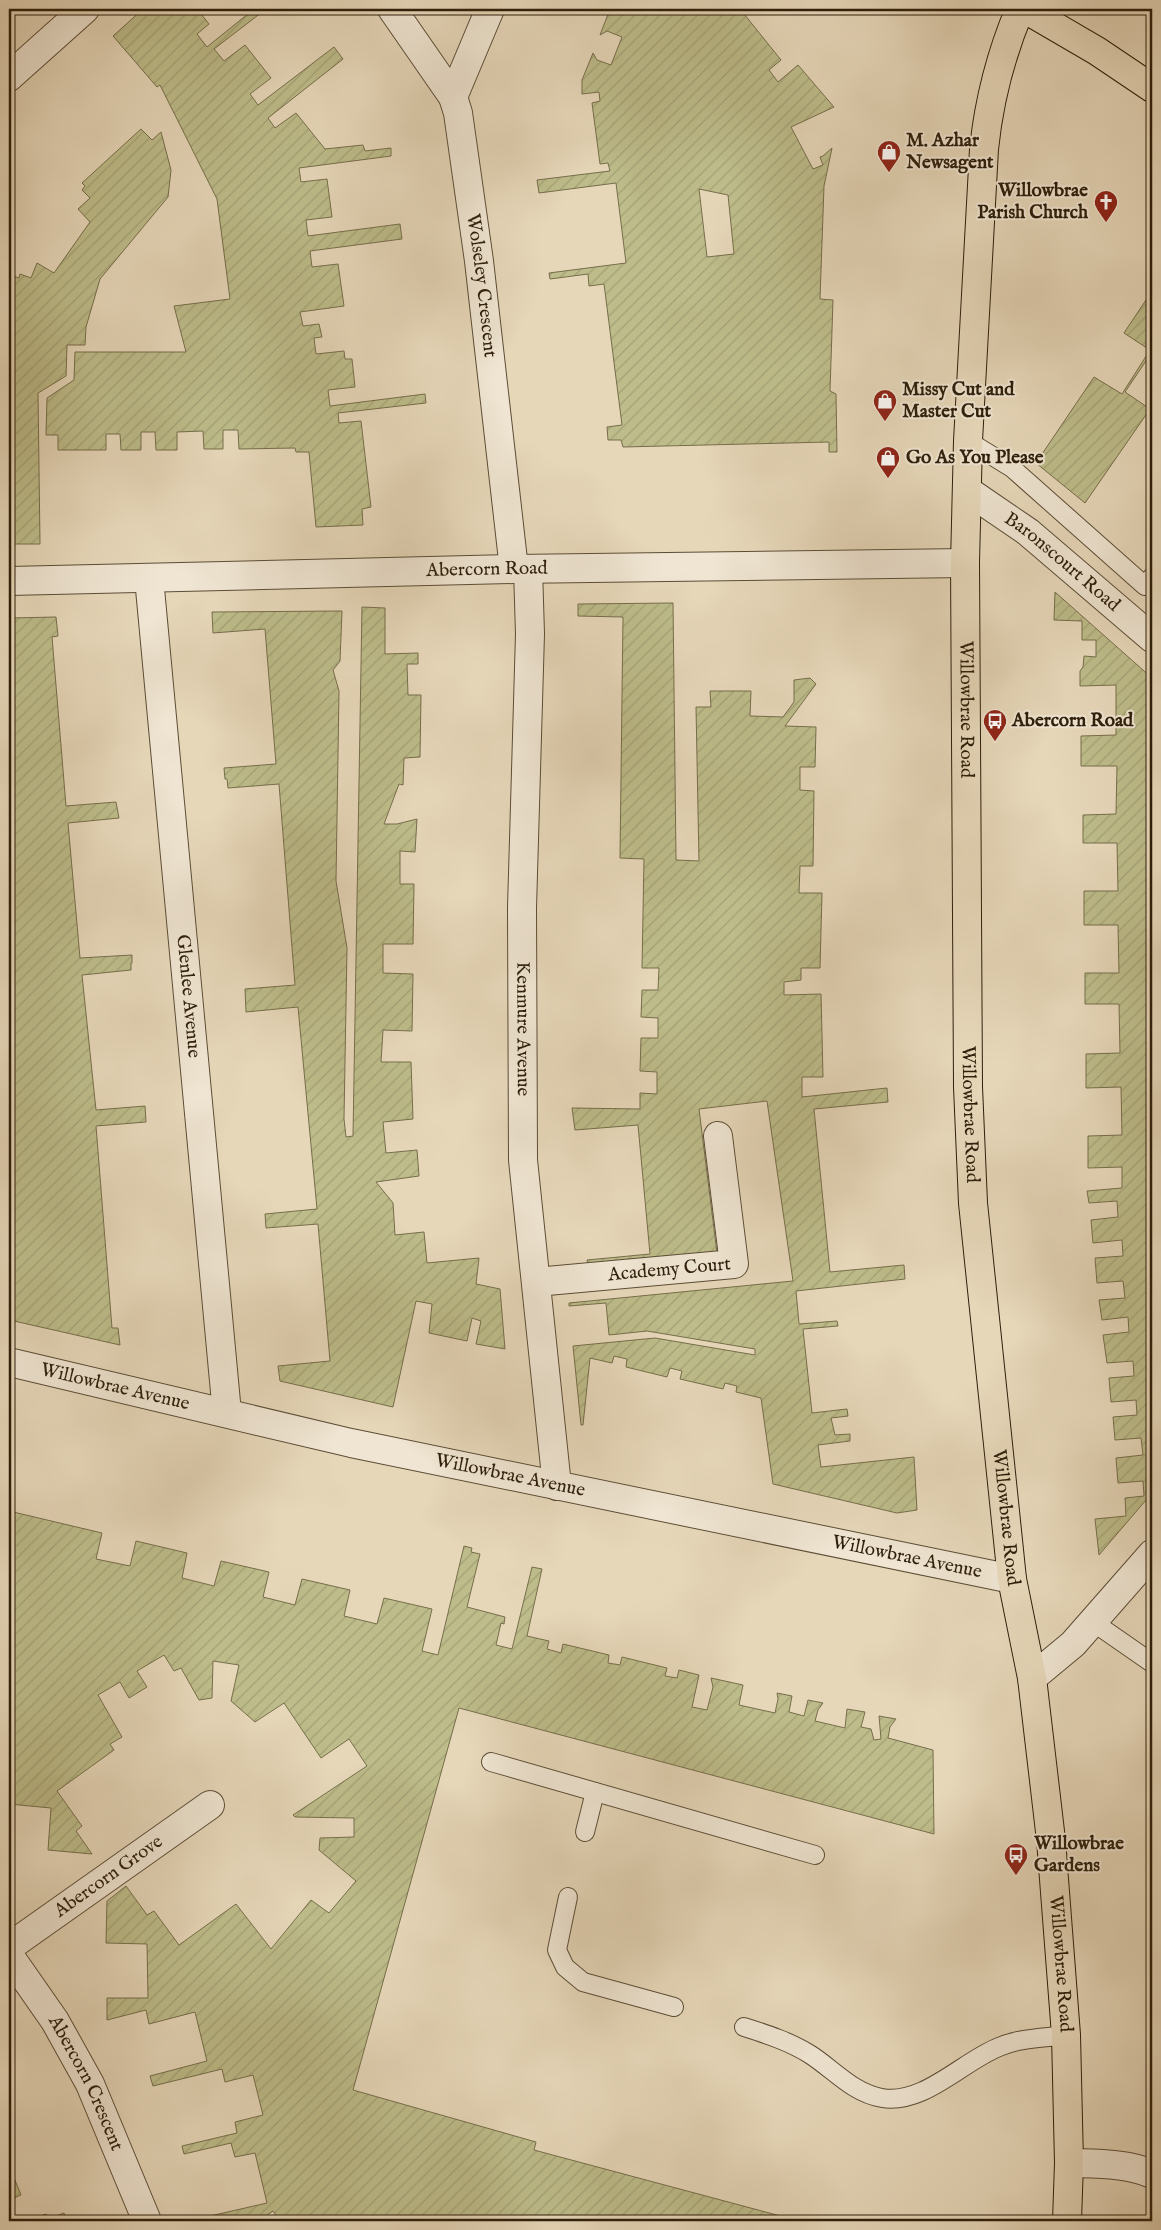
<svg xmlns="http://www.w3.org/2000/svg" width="1161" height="2230" font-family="'IM FELL English',serif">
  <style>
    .garden { fill: url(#garden-furrows); stroke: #766e4a; fill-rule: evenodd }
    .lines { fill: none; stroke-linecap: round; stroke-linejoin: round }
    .lane-casing { stroke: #5c4d36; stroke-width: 20 }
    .street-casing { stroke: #5c4d36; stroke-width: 30 }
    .primary-casing { stroke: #2e1f0b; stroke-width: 30 }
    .lane { stroke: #efe5d2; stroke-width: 18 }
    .street { stroke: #efe5d2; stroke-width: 28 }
    .primary { stroke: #e6d7b9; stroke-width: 28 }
    .labels { text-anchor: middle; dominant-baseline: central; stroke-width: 4; stroke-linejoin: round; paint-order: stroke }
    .poi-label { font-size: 19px; font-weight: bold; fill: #2e1f0b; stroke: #efe5d2; text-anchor: start }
    .street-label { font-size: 19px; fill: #2e1f0b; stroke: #efe5d2 }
  </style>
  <defs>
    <pattern id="garden-furrows" width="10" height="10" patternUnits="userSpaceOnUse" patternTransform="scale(1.25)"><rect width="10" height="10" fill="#bdbc8a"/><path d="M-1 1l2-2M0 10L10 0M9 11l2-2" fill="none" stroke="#a3a176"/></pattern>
  </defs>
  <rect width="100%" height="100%" fill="#e6d7b9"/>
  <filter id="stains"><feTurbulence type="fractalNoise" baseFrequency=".004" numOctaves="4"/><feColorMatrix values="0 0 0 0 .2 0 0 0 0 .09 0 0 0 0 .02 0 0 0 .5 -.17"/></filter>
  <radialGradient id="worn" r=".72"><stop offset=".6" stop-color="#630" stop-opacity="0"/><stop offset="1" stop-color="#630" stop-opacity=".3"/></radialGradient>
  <g class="garden">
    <polygon points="143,9 178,9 180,11 183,9 197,9 209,24 197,34 207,47 254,9 266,9 214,49 224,61 245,45 271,78 250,94 258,105 334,47 343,59 268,118 275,128 296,113 325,149 363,145 365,151 391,148 391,156 299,168 301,182 327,179 332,217 306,220 308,236 400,224 402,239 310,251 312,267 338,264 344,306 300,312 303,326 319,324 322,337 314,338 316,354 344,351 345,359 352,359 355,387 328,390 330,406 425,394 426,403 338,413 339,423 361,421 371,507 362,509 363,525 316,527 309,452 296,452 295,448 239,449 238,430 223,430 223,449 204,449 203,431 177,432 177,450 156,450 155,432 141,432 141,450 121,450 120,434 106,434 106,450 58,450 58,435 46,435 47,398 74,380 75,352 186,352 174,306 230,299 217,199 160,85 157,87 113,36"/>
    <path d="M610,9H740L781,60L769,70L778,82L798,65L834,107L791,127L813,169L823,165L820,157L823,156L832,148L824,186L820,299L833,300L830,391L836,394L837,452H829V442L623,447L621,440H608L607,427L622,425L604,284L589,286L588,274L550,279L549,273L626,263L616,183L539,193L537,180L610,171L608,163L600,164L592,103L600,101L599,92L582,94V80L593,53L597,60L611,65L622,37L607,31L600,35ZM699,189L728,195L734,254L707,257Z"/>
    <polygon points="141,129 152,140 161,132 171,170 168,197 100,279 86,327 85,345 67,345 66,376 38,393 40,544 9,544 9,288 13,276 19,278 20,274 31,278 37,263 54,273 90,222 78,209 90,198 82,190 85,186 82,183"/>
    <polygon points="1152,291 1151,314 1152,333 1147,340 1152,344 1152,352 1125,392 1150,409 1085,503 1036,463 1094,377 1122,394 1150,350 1124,333"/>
    <polygon points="1055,592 1152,678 1152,1493 1099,1555 1095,1519 1126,1516 1125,1498 1144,1496 1143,1481 1118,1483 1116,1458 1143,1455 1141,1438 1115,1440 1113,1417 1137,1415 1136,1400 1111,1402 1109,1378 1134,1376 1133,1361 1107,1363 1103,1335 1129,1332 1128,1317 1102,1320 1099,1300 1125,1298 1123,1281 1097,1283 1095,1258 1123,1256 1122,1240 1093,1243 1091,1220 1118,1217 1117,1201 1089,1203 1087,1191 1122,1188 1122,1167 1088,1168 1088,1136 1122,1135 1121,1087 1086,1088 1086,1054 1120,1053 1119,1004 1085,1004 1085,973 1119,973 1118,925 1084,925 1084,891 1118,891 1117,843 1083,843 1083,815 1116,814 1117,766 1081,766 1081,736 1116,735 1116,685 1080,686 1080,671 1083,667 1084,656 1096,657 1096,640 1082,640 1082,621 1054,620"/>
    <polygon points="673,603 676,860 699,861 696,707 711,707 710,691 751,691 750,716 783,717 794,702 794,680 810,678 816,684 785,726 816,727 815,767 800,767 800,790 814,791 813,866 800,866 799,893 822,893 820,968 801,968 801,980 784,982 784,995 821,994 823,1077 802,1077 802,1097 887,1088 888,1102 814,1109 830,1272 904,1265 905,1279 796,1291 799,1324 837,1321 838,1326 803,1329 812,1413 847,1409 848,1416 831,1418 835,1435 850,1434 850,1441 818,1445 821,1467 914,1457 917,1510 897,1513 773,1484 761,1398 736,1392 737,1386 725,1383 723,1389 680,1379 682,1371 670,1368 667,1377 626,1367 627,1359 614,1356 612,1363 590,1358 583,1425 581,1425 573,1346 655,1338 755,1355 755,1349 647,1331 609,1335 606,1303 569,1306 569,1303 793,1281 767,1101 699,1109 717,1253 588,1265 587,1260 650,1254 638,1125 575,1130 572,1108 640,1109 640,1093 657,1094 657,1072 640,1071 641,1038 658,1038 658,1018 641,1017 642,990 658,990 659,968 642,968 644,859 620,858 623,617 578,616 578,604"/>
    <polygon points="362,607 385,608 385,654 418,653 418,664 407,664 408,695 421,695 420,757 404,758 403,785 399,784 384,824 397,824 417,819 415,852 400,851 400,884 414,884 413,944 383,944 383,973 413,974 412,1031 383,1030 381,1062 411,1062 413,1119 383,1122 386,1153 417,1150 419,1176 376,1182 393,1203 395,1235 424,1232 427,1263 479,1258 476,1284 500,1289 505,1349 476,1344 481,1321 472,1318 467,1341 429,1333 432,1304 416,1301 393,1407 280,1381 278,1366 330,1361 318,1224 266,1228 265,1214 317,1209 298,1007 246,1012 245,989 295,985 279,784 228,788 227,779 225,779 224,768 276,764 265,629 213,633 212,612 342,611 340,661 333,670 339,691 336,881 347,948 344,1119 346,1137 353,1136"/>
    <polygon points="56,617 58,636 52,637 66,806 116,802 119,818 68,823 80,958 132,955 132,963 131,963 131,970 82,975 96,1110 145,1106 146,1122 96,1126 112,1328 118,1328 120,1345 14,1321 9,1262 9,1072 10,1071 9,1071 9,618"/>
    <polygon points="9,1511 102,1533 96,1559 130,1566 136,1541 187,1553 182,1578 214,1586 221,1561 269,1572 263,1597 295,1605 302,1579 350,1590 344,1616 377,1624 384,1598 432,1609 422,1651 438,1655 464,1546 472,1548 471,1552 480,1554 467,1607 505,1617 504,1624 501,1623 496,1645 512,1649 532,1567 542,1569 527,1636 549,1641 547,1649 561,1653 563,1644 609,1655 608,1663 620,1665 622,1657 667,1668 665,1676 677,1678 679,1670 699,1675 692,1707 707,1710 713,1687 711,1678 743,1685 739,1705 775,1713 778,1699 777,1693 792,1696 789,1712 804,1716 808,1700 823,1703 818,1710 815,1721 845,1728 847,1709 865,1712 861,1727 871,1729 874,1740 881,1739 879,1716 896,1719 890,1727 888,1738 933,1750 934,1834 459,1708 353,2090 536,2142 534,2150 799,2221 280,2221 273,2211 258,2221 211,2221 210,2216 267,2203 255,2153 235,2157 231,2143 184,2154 182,2146 237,2133 235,2122 263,2115 253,2075 225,2082 222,2069 153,2086 150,2076 207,2061 195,2012 149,2024 146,2010 107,2020 107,1998 148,1998 147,1944 106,1943 107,1901 126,1886 147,1915 154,1911 179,1945 236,1904 271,1949 311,1900 329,1913 356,1881 319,1850 320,1838 354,1837 354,1818 295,1817 293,1815 367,1766 349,1739 321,1758 284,1703 255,1722 231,1701 239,1665 213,1661 212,1698 199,1700 181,1668 174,1671 164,1655 137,1671 147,1687 129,1698 120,1682 98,1695 122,1737 110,1744 114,1750 57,1791 82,1826 76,1831 92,1854 48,1850 51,1808 9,1804"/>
    <polygon points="10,2168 21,2195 9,2200 9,2169"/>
    <polygon points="64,2213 66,2220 62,2221 27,2221 46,2214 48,2219"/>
  </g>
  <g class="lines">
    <g class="lane-casing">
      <g id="lane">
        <polyline points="968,441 1012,468 1145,586 1152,577"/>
        <polyline points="1093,1622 1152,1663"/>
        <polyline points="491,1762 815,1855"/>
        <polyline points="585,1832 595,1792"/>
        <polyline points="568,1897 557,1950 565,1967 583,1982 674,2007"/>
        <path d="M744,2027C766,2034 791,2042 811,2055C834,2070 853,2093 882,2098C924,2105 963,2061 999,2047C1019,2038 1044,2038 1066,2035"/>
      </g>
    </g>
    <g class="street-casing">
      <g id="street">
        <path id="s1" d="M392,9L453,97L458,113L479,261L514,569"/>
        <polyline points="9,77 85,9"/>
        <polyline points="453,97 490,9"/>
        <path id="s2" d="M968,491L1028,532L1152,638"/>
        <path id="s3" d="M528,569L530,634L522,908L523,1160L557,1486"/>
        <path id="s4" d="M149,578L227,1413"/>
        <path id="s5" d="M9,581L514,569L965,563"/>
        <path id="s6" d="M536,1282L734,1264L718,1136"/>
        <path id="s7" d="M9,1362L351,1443L1012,1579"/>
        <polyline points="1032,1678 1073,1644 1152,1554"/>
        <path id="s8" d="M9,1947L210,1805"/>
        <path id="s9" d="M9,1955L55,2021L90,2084L147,2221"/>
        <path d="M1069,2163C1097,2164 1127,2163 1152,2174"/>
      </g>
    </g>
    <g class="primary-casing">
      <g id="primary">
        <path id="s10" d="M1020,9C1001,54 989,100 984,149L968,441L965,563L968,1087L973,1203L1012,1579L1032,1678L1051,1840L1066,2035L1069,2163L1067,2221"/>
        <polyline points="1025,9 1097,51 1152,88"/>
      </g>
    </g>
    <use href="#lane" class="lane"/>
    <use href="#street" class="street"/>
    <use href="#primary" class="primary"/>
  </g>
  <defs>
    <g id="shop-pin" transform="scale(1.25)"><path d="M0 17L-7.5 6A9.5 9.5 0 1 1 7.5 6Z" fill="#8f2418" stroke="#efe5d2"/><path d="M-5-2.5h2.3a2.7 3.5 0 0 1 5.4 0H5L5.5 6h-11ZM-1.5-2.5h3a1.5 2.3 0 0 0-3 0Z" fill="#fff"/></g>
    <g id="church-pin" transform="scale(1.25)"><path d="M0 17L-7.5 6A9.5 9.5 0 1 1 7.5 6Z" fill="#8f2418" stroke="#efe5d2"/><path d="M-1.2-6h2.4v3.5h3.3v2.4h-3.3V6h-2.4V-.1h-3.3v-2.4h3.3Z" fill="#fff"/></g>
    <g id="bus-pin" transform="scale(1.25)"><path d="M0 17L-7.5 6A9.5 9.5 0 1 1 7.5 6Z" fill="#8f2418" stroke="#efe5d2"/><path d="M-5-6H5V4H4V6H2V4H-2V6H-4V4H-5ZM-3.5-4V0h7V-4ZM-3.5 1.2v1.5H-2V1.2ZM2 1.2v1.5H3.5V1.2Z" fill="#fff"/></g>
  </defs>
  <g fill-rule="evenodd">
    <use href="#shop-pin" x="889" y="152"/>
    <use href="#church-pin" x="1106" y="202"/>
    <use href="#shop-pin" x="885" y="401"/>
    <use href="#shop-pin" x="888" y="458"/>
    <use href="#bus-pin" x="995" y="721"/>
    <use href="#bus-pin" x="1016" y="1855"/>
  </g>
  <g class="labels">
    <g class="poi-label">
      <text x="906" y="141">M. Azhar<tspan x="906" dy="22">Newsagent</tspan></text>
      <text x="1088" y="191" text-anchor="end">Willowbrae<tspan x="1088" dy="22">Parish Church</tspan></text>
      <text x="902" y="390">Missy Cut and<tspan x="902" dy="22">Master Cut</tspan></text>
      <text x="906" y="458">Go As You Please</text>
      <text x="1012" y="721">Abercorn Road</text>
      <text x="1034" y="1844">Willowbrae<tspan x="1034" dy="22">Gardens</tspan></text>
    </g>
    <g class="street-label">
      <text stroke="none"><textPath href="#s1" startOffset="298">Wolseley Crescent</textPath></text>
      <text stroke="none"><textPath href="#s2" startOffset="118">Baronscourt Road</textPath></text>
      <text stroke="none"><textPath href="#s5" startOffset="478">Abercorn Road</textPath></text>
      <text stroke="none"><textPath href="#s10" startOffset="706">Willowbrae Road</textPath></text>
      <text stroke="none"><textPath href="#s4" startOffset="420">Glenlee Avenue</textPath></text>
      <text stroke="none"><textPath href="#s3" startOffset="460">Kenmure Avenue</textPath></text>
      <text stroke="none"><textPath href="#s10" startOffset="1111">Willowbrae Road</textPath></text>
      <text stroke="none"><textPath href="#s6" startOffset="134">Academy Court</textPath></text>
      <text stroke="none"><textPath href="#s7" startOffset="109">Willowbrae Avenue</textPath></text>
      <text stroke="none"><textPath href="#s7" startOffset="514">Willowbrae Avenue</textPath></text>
      <text stroke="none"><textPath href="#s10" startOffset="1516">Willowbrae Road</textPath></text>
      <text stroke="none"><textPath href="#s7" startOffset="919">Willowbrae Avenue</textPath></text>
      <text stroke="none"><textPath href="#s8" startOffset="122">Abercorn Grove</textPath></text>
      <text stroke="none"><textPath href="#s10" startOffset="1966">Willowbrae Road</textPath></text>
      <text stroke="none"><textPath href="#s9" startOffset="150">Abercorn Crescent</textPath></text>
    </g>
  </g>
  <rect width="1161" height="2230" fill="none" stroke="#e6d7b9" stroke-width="30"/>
  <rect x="10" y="10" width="1141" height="2210" fill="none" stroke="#2e1f0b" stroke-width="2.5"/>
  <rect x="15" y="15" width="1131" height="2200" fill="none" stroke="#2e1f0b"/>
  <rect width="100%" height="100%" filter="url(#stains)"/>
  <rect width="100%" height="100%" fill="url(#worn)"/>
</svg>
